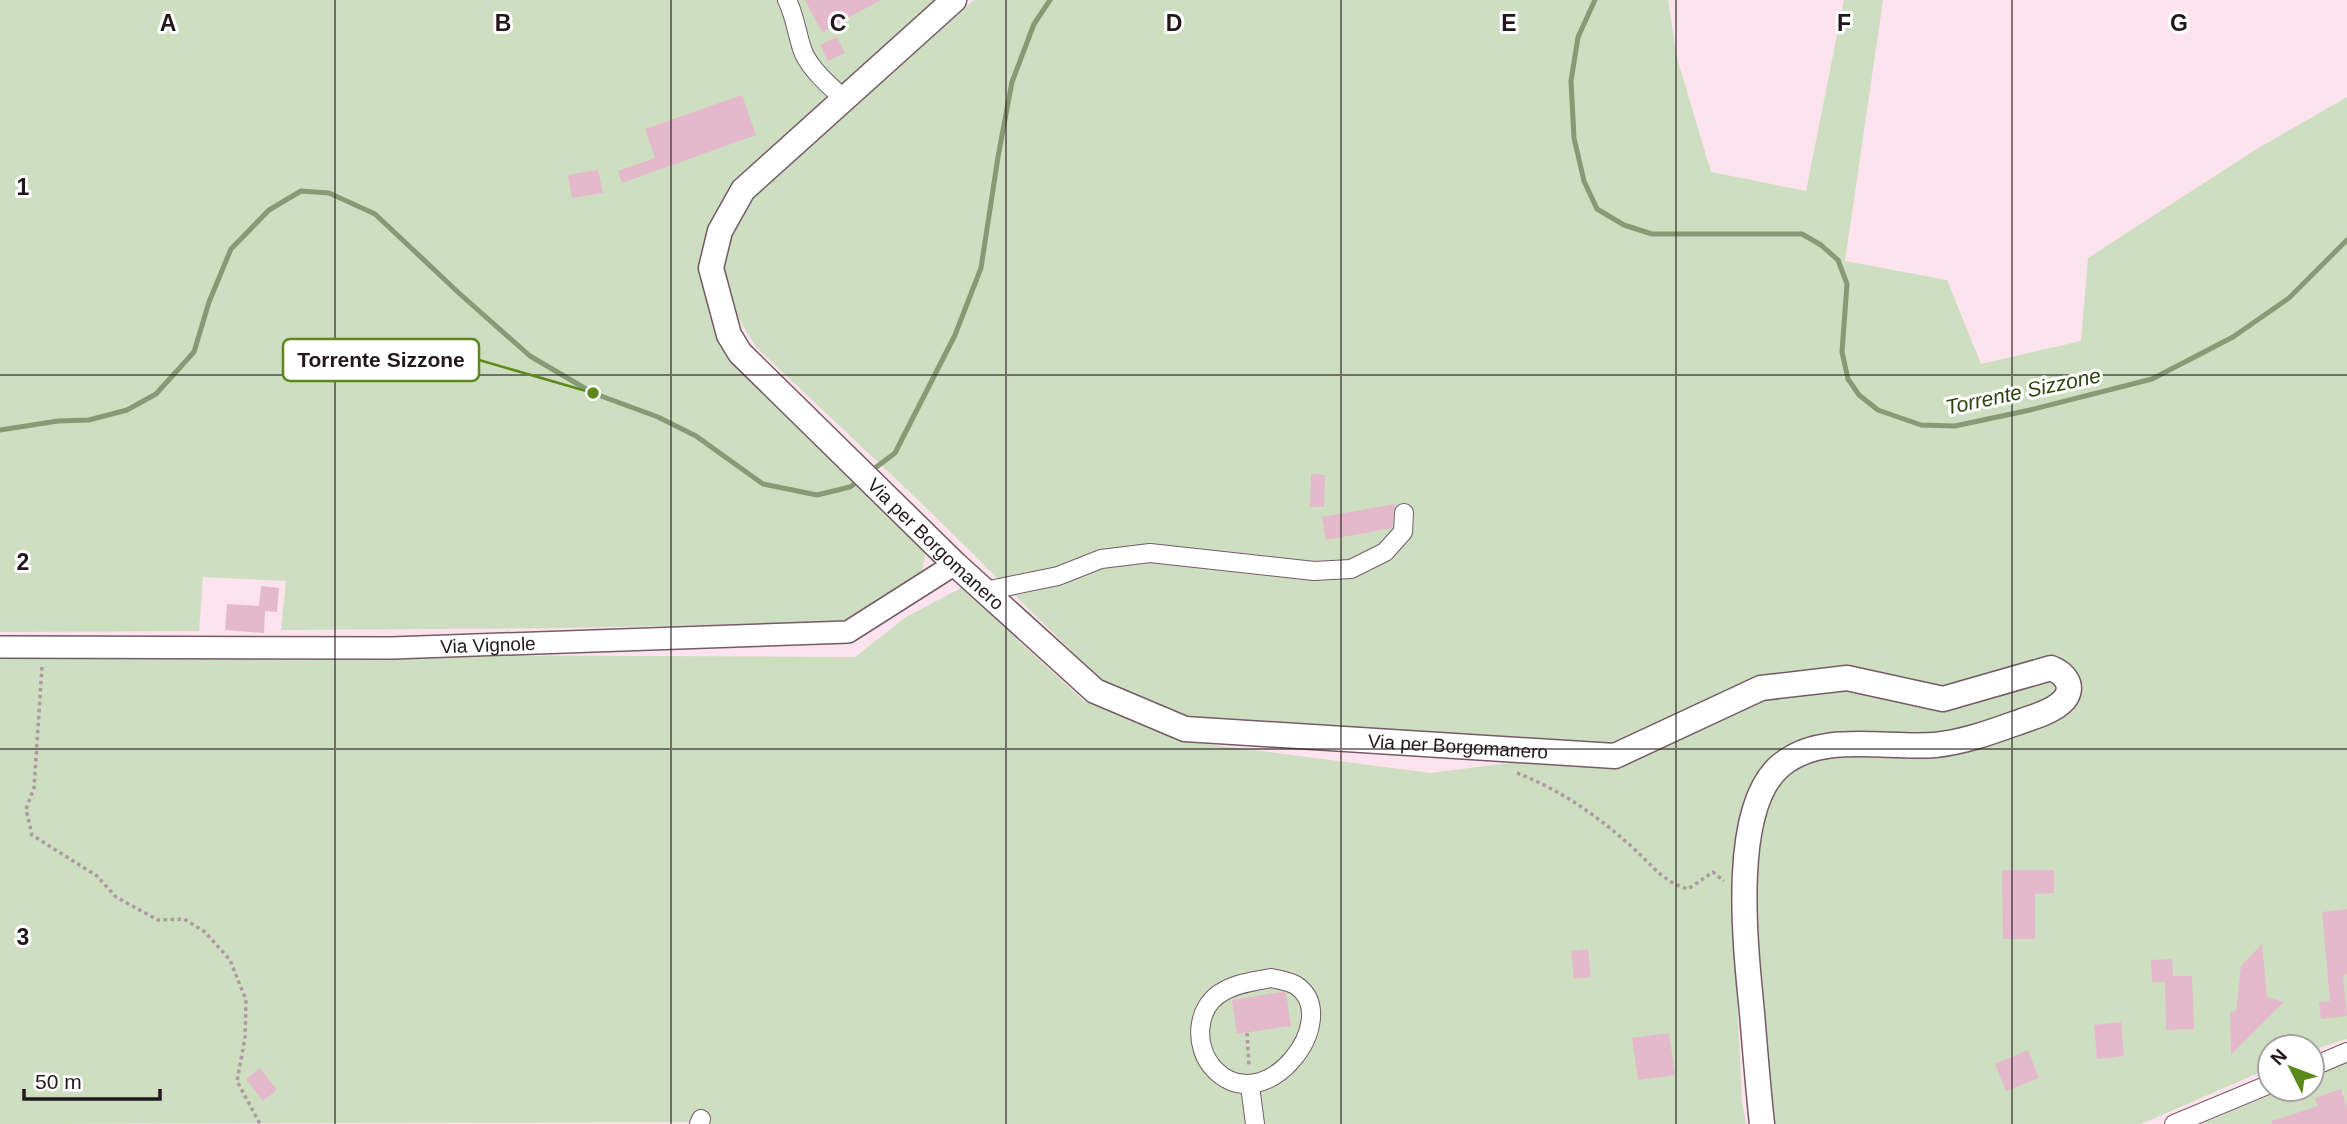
<svg xmlns="http://www.w3.org/2000/svg" width="2347" height="1124" font-family="Helvetica,sans-serif">
  <style>
    .green { fill: #cedec0 }
    .lines { fill: none; stroke-linecap: round; stroke-linejoin: round }
    .stream { stroke: #879a76; stroke-width: 5 }
    .building { fill: #e5b9cc }
    .minor-casing { stroke: #745b66; stroke-width: 20 }
    .tertiary-casing { stroke: #745b66; stroke-width: 24 }
    .secondary-casing { stroke: #745b66; stroke-width: 27 }
    .path { stroke: #ad99a1; stroke-width: 3.5; stroke-dasharray: 3.5 3.5; stroke-linecap: butt }
    .minor { stroke: #fff; stroke-width: 18 }
    .tertiary { stroke: #fff; stroke-width: 21 }
    .secondary { stroke: #fff; stroke-width: 24 }
    .grid { fill: none; stroke: #22181c; stroke-width: 2; stroke-opacity: 0.55 }
    .labels { text-anchor: middle; dominant-baseline: central; stroke-width: 6; stroke-linejoin: round; paint-order: stroke }
    .street-label { font-size: 19px; fill: #22181c; stroke: #fff }
    .water-label { font-size: 21px; font-style: italic; fill: #2d450d; stroke: #fff }
    .grid-label { font-size: 23px; text-anchor: middle; font-weight: bold; fill: #22181c; stroke: #fff; stroke-width: 6; stroke-linejoin: round; paint-order: stroke }
    .leader { fill: none; stroke: #5b891b; stroke-width: 2.5 }
    .callout-dot { fill: #5b891b; stroke: #fff; stroke-width: 2.5 }
    .callout { fill: #fff; stroke: #5b891b; stroke-width: 2.5 }
    .callout-label { font-size: 21px; text-anchor: middle; font-weight: bold; fill: #22181c }
  </style>
  <rect width="100%" height="100%" fill="#fce3ed"/>
  <g class="green">
    <polygon points="0,0 944,0 729,192 709,224 703,256 721,337 928,537 922,573 844,622 568,628 281,630 286,581 203,577 199,631 0,632"/>
    <polygon points="974,0 1668,0 1677,58 1711,172 1806,191 1844,0 1883,0 1845,261 1947,280 1981,364 2081,341 2088,258 2255,150 2347,97 2347,1039 2312,1050 2312,1047 2270,1047 2270,1068 2141,1124 1772,1124 1732,898 1742,1101 1746,1124 708,1124 709,1122 0,1124 0,648 397,655 855,657 906,617 961,588 1084,701 1182,741 1431,773 1532,760 1190,724 1102,681 917,499 756,347 724,294 723,273 733,220 755,194"/>
    <polygon points="2347,1063 2347,1124 2201,1124 2285,1089 2312,1089 2312,1078"/>
  </g>
  <g class="lines">
    <g class="stream">
      <polyline points="1595,0 1578,37 1571,81 1574,138 1584,181 1597,209 1624,225 1652,234 1802,234 1821,245 1838,260 1847,284 1842,352 1848,379 1859,395 1878,410 1921,425 1955,426 2030,410 2152,379 2233,337 2289,298 2347,240"/>
      <polyline points="0,430 58,421 89,420 127,410 156,394 194,352 209,302 231,249 269,210 301,191 329,193 375,214 460,294 530,356 593,393 658,417 696,436 763,484 817,495 850,487 861,479"/>
      <polyline points="871,471 895,453 955,335 981,268 998,157 1012,82 1034,24 1050,0"/>
    </g>
  </g>
  <g class="building">
    <polygon points="805,0 881,0 822,32"/>
    <polygon points="837,37 845,53 828,61 820,45"/>
    <polygon points="742,95 756,135 622,183 618,171 655,158 645,129"/>
    <polygon points="598,170 603,193 572,198 568,175"/>
    <polygon points="1311,474 1325,475 1324,507 1310,507"/>
    <polygon points="1395,504 1392,528 1326,540 1322,517"/>
    <polygon points="261,586 279,588 277,612 265,611 264,633 225,630 227,604 259,606"/>
    <polygon points="2002,870 2054,870 2054,893 2035,894 2035,939 2003,939"/>
    <polygon points="2347,909 2347,974 2343,975 2347,1016 2321,1019 2319,1002 2330,1001 2322,912"/>
    <polygon points="2262,944 2267,997 2284,1002 2231,1055 2230,1012 2236,1011 2241,966"/>
    <polygon points="1588,949 1591,977 1574,979 1571,951"/>
    <polygon points="2172,959 2173,976 2192,976 2194,1029 2166,1030 2165,982 2152,982 2151,960"/>
    <polygon points="1282,992 1286,993 1291,1026 1237,1034 1232,1000"/>
    <polygon points="2121,1022 2124,1056 2097,1059 2094,1025"/>
    <polygon points="1669,1033 1675,1075 1638,1080 1632,1038"/>
    <polygon points="2028,1050 2039,1078 2006,1091 1995,1064"/>
    <polygon points="260,1068 277,1090 263,1101 246,1079"/>
    <polygon points="2341,1089 2347,1108 2347,1124 2272,1124 2272,1121 2318,1106 2315,1098"/>
  </g>
  <g class="lines">
    <g class="minor-casing">
      <g id="minor">
        <path d="M787,0C796,18 797,37 804,54C813,72 830,86 845,100"/>
        <polyline points="985,591 1058,576 1101,559 1150,553 1314,571 1351,569 1385,552 1403,532 1404,513"/>
        <path d="M1271,978C1279,980 1290,981 1297,986C1343,1019 1266,1121 1215,1070C1193,1048 1195,1006 1224,991C1238,983 1255,981 1271,978Z"/>
        <polyline points="2312,1067 2347,1052"/>
        <polyline points="1250,1086 1255,1124"/>
        <polyline points="699,1124 701,1119"/>
        <polyline points="2174,1124 2270,1084"/>
      </g>
    </g>
    <g class="tertiary-casing">
      <g id="tertiary">
        <path id="s1" d="M0,647L392,648L848,632L955,564"/>
      </g>
    </g>
    <g class="secondary-casing">
      <g id="secondary">
        <path id="s2" d="M954,0L743,190L720,231L711,268L729,335L740,353L955,564L1095,691L1185,729L1615,756L1761,688L1847,678L1943,699L2051,668C2064,673 2076,686 2064,700C2054,711 2036,716 2022,721C1994,731 1965,742 1935,745C1885,749 1821,731 1780,766C1729,810 1746,951 1752,1013C1755,1050 1758,1087 1762,1124"/>
      </g>
    </g>
    <g class="path">
      <polyline points="42,667 34,788 26,809 32,835 97,876 116,897 158,920 184,919 205,932 230,960 246,1000 245,1038 237,1081 260,1124"/>
      <path d="M1517,773C1559,789 1598,816 1632,847C1651,864 1663,882 1688,889L1713,872L1724,881"/>
      <polyline points="1247,1033 1249,1066"/>
    </g>
    <use href="#minor" class="minor"/>
    <use href="#tertiary" class="tertiary"/>
    <use href="#secondary" class="secondary"/>
  </g>
  <path class="grid" d="M335,0V1124M671,0V1124M1006,0V1124M1341,0V1124M1676,0V1124M2012,0V1124M0,375H2347M0,749H2347"/>
  <g class="labels">
    <g class="street-label">
      <text stroke="none"><textPath href="#s2" startOffset="733">Via per Borgomanero</textPath></text>
      <text stroke="none"><textPath href="#s1" startOffset="488">Via Vignole</textPath></text>
      <text stroke="none"><textPath href="#s2" startOffset="1321">Via per Borgomanero</textPath></text>
    </g>
    <g class="water-label">
      <text transform="translate(2023 391) rotate(-12)">Torrente Sizzone</text>
    </g>
  </g>
  <g class="grid-label">
    <text x="168" y="31">A</text>
    <text x="503" y="31">B</text>
    <text x="838" y="31">C</text>
    <text x="1174" y="31">D</text>
    <text x="1509" y="31">E</text>
    <text x="1844" y="31">F</text>
    <text x="2179" y="31">G</text>
    <text x="23" y="195">1</text>
    <text x="23" y="570">2</text>
    <text x="23" y="945">3</text>
  </g>
  <path class="leader" d="M593 393L479 360"/>
  <circle class="callout-dot" cx="593" cy="393" r="7"/>
  <rect class="callout" x="283" y="339" width="196" height="42" rx="7"/>
  <g class="callout-label">
    <text x="381" y="367">Torrente Sizzone</text>
  </g>
  <g transform="translate(2291 1068) rotate(312)"><circle r="33" fill="#ffffff" stroke="#a7a3a4" stroke-width="2"/>
  <path d="M0-5L12 26L0 18L-12 26Z" fill="#5b891b"/>
  <text y="-10" font-size="19" font-weight="bold" text-anchor="middle" fill="#22181c">N</text>
  </g>
  <path d="M24 1089v10h136v-10" fill="none" stroke="#22181c" stroke-width="3.5"/>
  <text x="35" y="1089" font-size="21" fill="#22181c" stroke="#ffffff" stroke-width="5" paint-order="stroke">50 m</text>
</svg>
